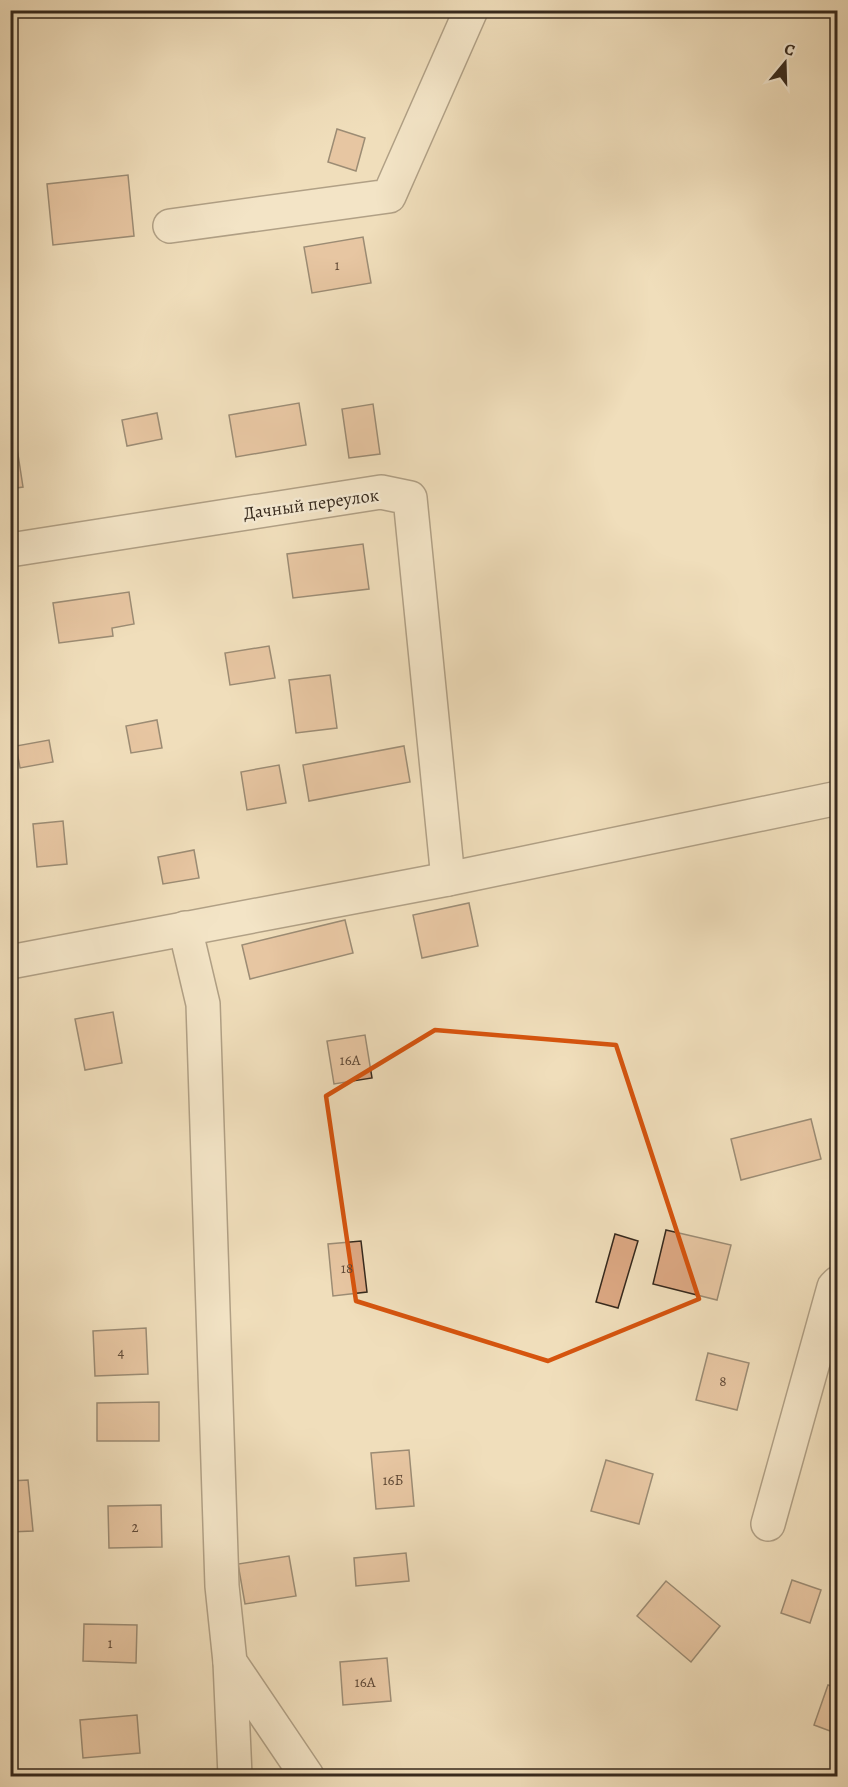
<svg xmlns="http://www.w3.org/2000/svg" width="848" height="1787" font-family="Alegreya,serif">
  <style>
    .building { fill: #dca883; stroke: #36291d; stroke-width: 1.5 }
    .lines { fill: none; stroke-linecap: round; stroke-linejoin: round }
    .minor-casing { stroke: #645644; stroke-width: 36 }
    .minor { stroke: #f5ead3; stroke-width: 33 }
    .marked { fill: none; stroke: #d6540e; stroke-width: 4.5; stroke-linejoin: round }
    .labels { text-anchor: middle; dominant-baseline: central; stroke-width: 5; stroke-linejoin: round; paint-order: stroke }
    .number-label { font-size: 15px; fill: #604936 }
    .street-label { font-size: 18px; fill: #36291d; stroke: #f5ead3 }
  </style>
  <rect width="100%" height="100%" fill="#f0debb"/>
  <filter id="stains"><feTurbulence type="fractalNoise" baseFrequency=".00333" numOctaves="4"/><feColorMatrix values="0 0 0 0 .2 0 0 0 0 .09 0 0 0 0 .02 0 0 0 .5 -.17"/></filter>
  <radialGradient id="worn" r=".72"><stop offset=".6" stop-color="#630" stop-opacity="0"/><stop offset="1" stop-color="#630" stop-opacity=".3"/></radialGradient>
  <g class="building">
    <polygon points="337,129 365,138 356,171 328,162"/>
    <polygon points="128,175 134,236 53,245 47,184"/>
    <polygon points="363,237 371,283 312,293 304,247"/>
    <polygon points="299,403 306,445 236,457 229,415"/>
    <polygon points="373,404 380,454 349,458 342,409"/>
    <polygon points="157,413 162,439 127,446 122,420"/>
    <polygon points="15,435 23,487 10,489 10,436"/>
    <polygon points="363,544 369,589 293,598 287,554"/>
    <polygon points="129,592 134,624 112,628 113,636 59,643 53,603"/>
    <polygon points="269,646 275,678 230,685 225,653"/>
    <polygon points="330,675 337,728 296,733 289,680"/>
    <polygon points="157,720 162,748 131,753 126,726"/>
    <polygon points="49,740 53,762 20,768 16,746"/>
    <polygon points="404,746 410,782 309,801 303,765"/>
    <polygon points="279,765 286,803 247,810 241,772"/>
    <polygon points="63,821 67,864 37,867 33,824"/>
    <polygon points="194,850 199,878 163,884 158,857"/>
    <polygon points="469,903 478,946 422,958 413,915"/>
    <polygon points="345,920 353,953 250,979 242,945"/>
    <polygon points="113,1012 122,1063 85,1070 75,1019"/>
    <polygon points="365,1035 372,1078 334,1084 327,1041"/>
    <polygon points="811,1119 821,1159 741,1180 731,1139"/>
    <polygon points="666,1230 731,1245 717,1300 653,1284"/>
    <polygon points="615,1234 638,1241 618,1308 596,1302"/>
    <polygon points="361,1241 367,1292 333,1296 328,1244"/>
    <polygon points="146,1328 148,1374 95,1376 93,1331"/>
    <polygon points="708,1353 749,1363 737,1410 696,1400"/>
    <polygon points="159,1402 159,1441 97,1441 97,1403"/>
    <polygon points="409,1450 414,1506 376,1509 371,1453"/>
    <polygon points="606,1460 653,1474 639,1524 591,1511"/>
    <polygon points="28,1480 33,1531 10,1532 10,1481"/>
    <polygon points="161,1505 162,1547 109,1548 108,1506"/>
    <polygon points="406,1553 409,1581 356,1586 354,1558"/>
    <polygon points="289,1556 296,1596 245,1604 238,1564"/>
    <polygon points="792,1580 821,1590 810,1623 781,1613"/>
    <polygon points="666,1581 720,1626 691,1662 637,1616"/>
    <polygon points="84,1624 137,1625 136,1663 83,1661"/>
    <polygon points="387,1658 391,1701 343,1705 340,1662"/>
    <polygon points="828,1685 838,1688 838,1734 814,1725"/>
    <polygon points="137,1715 140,1753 83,1758 80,1720"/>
  </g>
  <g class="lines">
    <g class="minor-casing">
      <g id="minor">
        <polyline points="170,226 389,196 471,10"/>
        <polyline points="10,550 381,492 410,498 448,879"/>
        <polyline points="185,928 203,1004 222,1586 230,1662 307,1776"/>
        <polyline points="10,962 448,879 838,798"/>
        <polyline points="768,1524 834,1287 838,1283"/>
        <polyline points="230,1662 235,1776"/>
      </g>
    </g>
    <use href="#minor" class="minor"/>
  </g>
  <path d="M0 0H848V1787H0ZM435,1030L616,1045L699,1299L548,1361L356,1301L326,1096Z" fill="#f0debb" fill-opacity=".55" fill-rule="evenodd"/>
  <path class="marked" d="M435,1030L616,1045L699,1299L548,1361L356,1301L326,1096Z"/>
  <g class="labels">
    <g class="number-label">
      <text x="337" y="265">1</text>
      <text x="350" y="1060">16А</text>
      <text x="347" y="1268">18</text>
      <text x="121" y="1352">4</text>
      <text x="723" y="1381">8</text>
      <text x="393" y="1480">16Б</text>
      <text x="135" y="1527">2</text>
      <text x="110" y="1643">1</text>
      <text x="365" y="1682">16А</text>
    </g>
    <g class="street-label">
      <text transform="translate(311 504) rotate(-8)">Дачный переулок</text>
    </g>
  </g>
  <rect width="848" height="1787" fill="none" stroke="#f0debb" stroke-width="36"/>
  <rect x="12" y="12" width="824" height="1763" fill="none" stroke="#36291d" stroke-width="3"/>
  <rect x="18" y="18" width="812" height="1751" fill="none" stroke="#36291d" stroke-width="1.5"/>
  <g transform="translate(785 63) rotate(19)" stroke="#f5ead3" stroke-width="4.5" paint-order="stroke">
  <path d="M0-4.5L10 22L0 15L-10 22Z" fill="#36291d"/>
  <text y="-9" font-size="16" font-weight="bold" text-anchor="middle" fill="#36291d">С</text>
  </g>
  <rect width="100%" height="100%" filter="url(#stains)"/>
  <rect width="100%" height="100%" fill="url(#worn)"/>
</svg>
